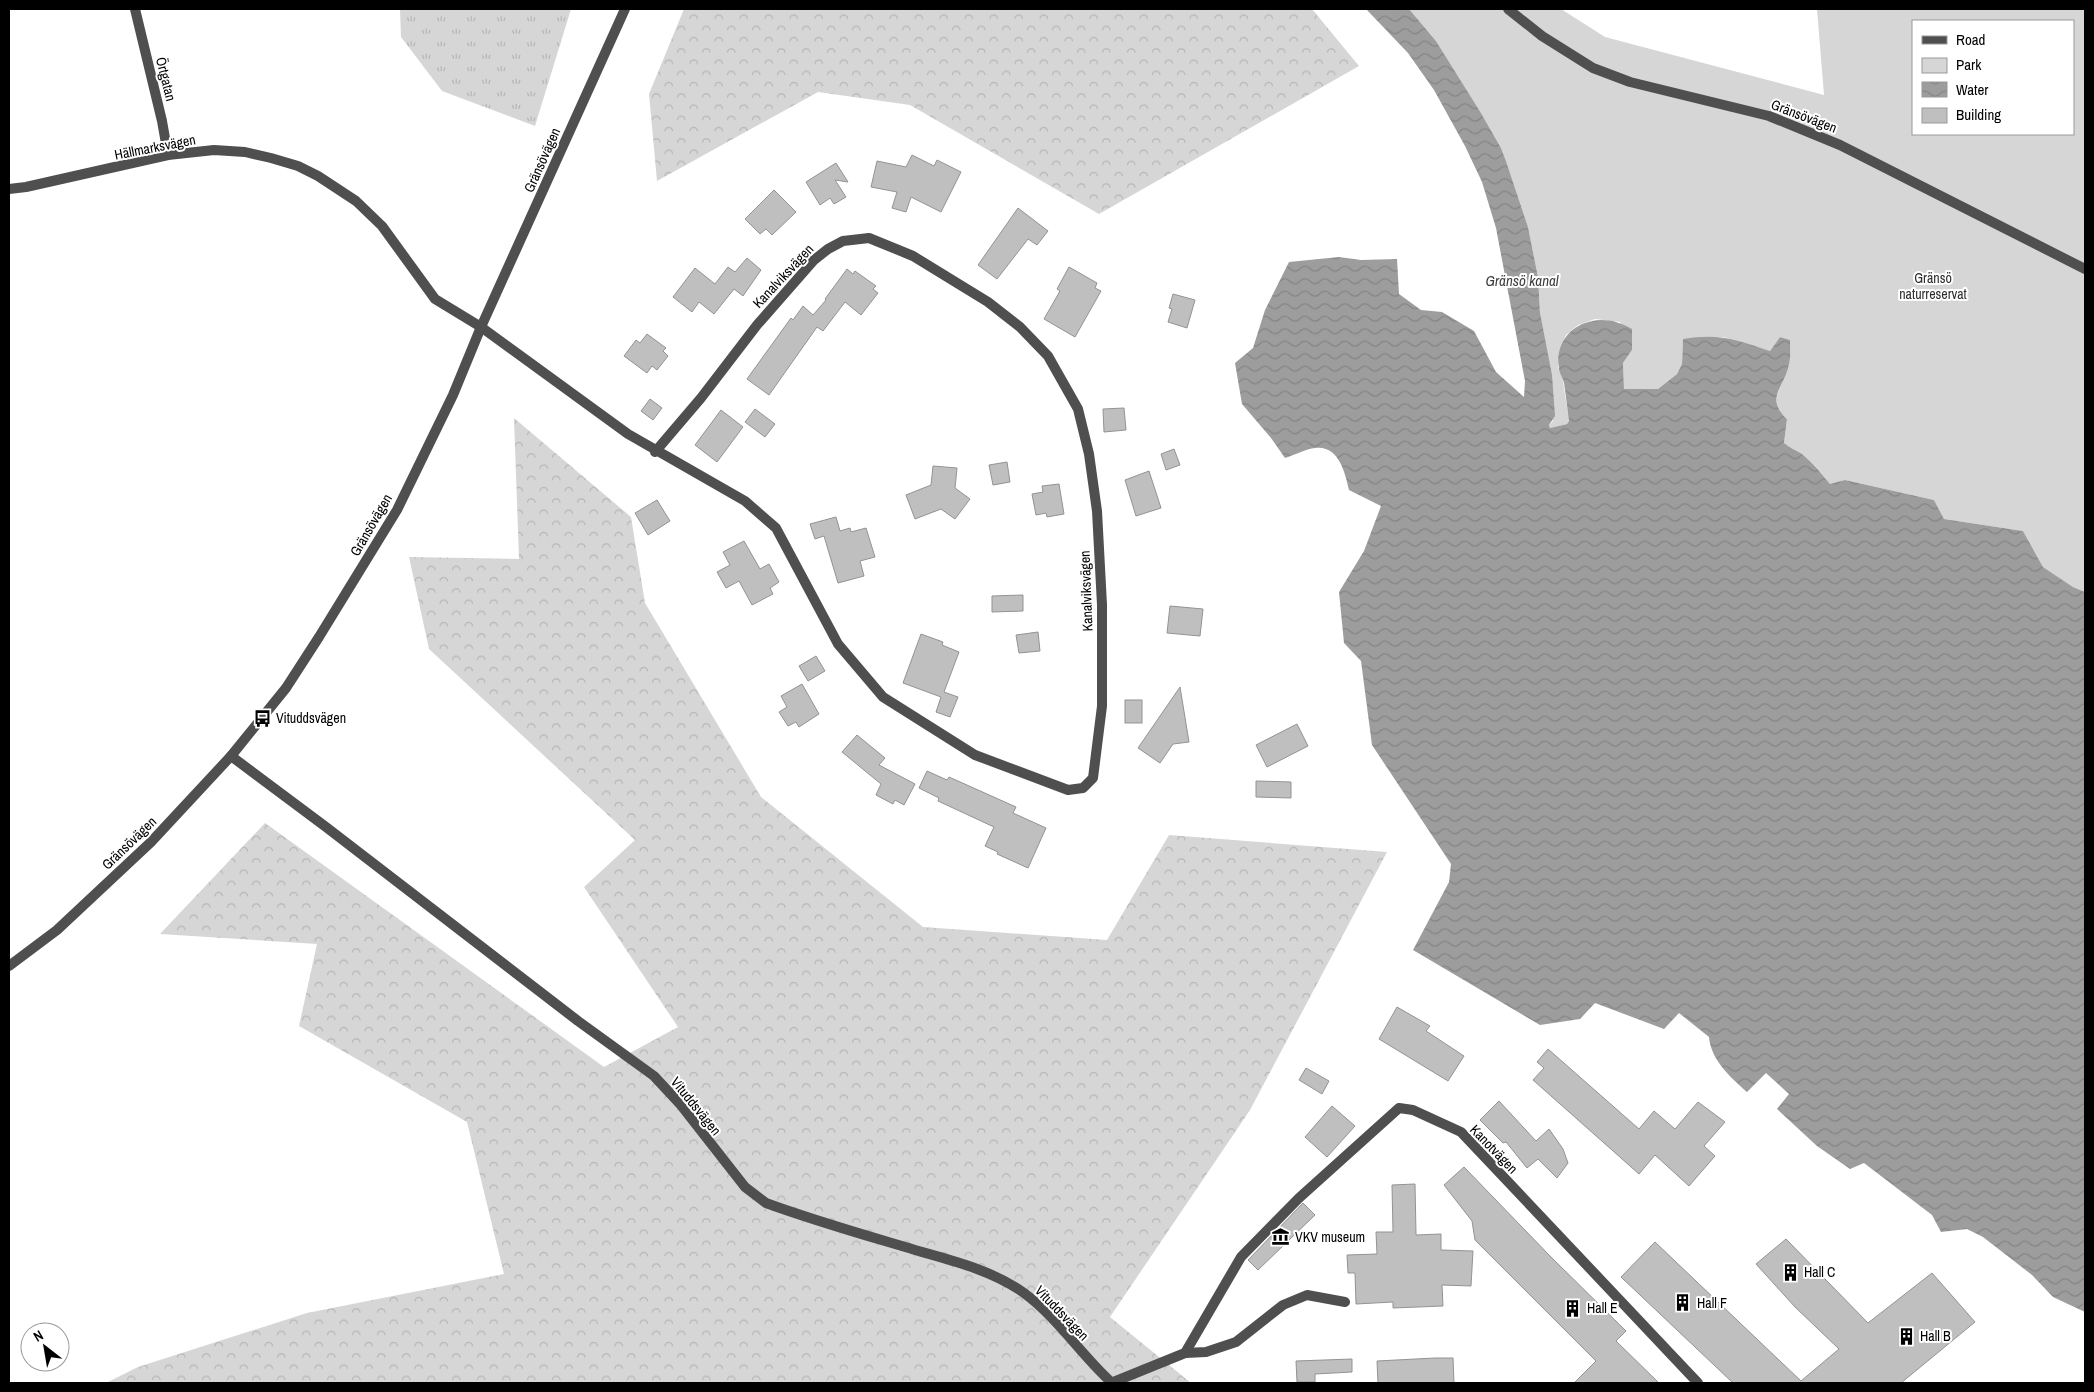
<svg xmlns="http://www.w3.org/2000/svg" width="2094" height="1392" viewBox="0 0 2094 1392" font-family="'Archivo Narrow',sans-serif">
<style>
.grass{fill:url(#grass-tufts)}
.forest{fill:url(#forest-crowns)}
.green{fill:#d6d6d6;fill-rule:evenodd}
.water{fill:url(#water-waves)}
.building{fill:#bfbfbf;stroke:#939393}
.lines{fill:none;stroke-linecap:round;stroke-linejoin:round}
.minor{stroke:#4f4f4f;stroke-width:10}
.tertiary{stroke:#4f4f4f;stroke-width:10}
.labels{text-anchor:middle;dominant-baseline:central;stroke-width:4;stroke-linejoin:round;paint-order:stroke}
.street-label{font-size:14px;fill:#000;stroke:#fff}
.park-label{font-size:14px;fill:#2d2d2d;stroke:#fff}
.poi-label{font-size:14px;fill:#000;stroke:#fff;text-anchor:start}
.water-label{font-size:15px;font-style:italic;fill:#3e3e3e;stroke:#fff}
</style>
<defs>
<pattern id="grass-tufts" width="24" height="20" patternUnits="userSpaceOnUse" patternTransform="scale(1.25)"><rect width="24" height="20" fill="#d6d6d6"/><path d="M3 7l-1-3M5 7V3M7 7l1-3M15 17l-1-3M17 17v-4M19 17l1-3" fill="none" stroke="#b6b6b6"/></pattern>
<pattern id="forest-crowns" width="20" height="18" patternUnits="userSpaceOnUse" patternTransform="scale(1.25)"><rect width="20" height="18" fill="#d6d6d6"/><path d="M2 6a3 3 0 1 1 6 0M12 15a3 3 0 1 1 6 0" fill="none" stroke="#b6b6b6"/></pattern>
<pattern id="water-waves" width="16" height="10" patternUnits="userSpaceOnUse" patternTransform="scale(1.25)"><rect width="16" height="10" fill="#9d9d9d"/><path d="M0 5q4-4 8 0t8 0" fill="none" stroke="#858585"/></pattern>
</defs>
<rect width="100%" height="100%" fill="#fff"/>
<path class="grass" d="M400 9H571L535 126 442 91 401 37Z"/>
<g class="forest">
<path d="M684 9H1312L1359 66 1099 214 910 105 818 92 657 181 649 94Z"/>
<path d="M514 418 631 517 645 603 761 797 923 927 1107 940 1169 835 1387 852 1250 1110 1110 1317 1191 1383H106L138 1367 307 1313 504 1274 467 1122 299 1026 317 944 160 934 265 823 604 1067 678 1027 584 887 635 840 429 649 409 557 519 559Z"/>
</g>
<path class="green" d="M1409 9H1561L1605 37 1824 95 1817 9H2085V592L2073 587 2043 567 2023 531 1944 519 1934 500 1845 480 1830 485C1822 473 1813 463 1802 454 1796 450 1790 448 1784 443L1787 419C1764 397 1786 388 1789 363 1791 356 1790 347 1790 340L1780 337 1770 351 1723 337 1683 340 1682 364 1677 374 1658 389H1624L1623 363 1632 350 1620 322 1595 319 1578 325 1566 335 1560 350 1558 367 1563 381 1569 421 1567 424 1550 428 1549 425 1553 421 1540 313 1538 277 1528 227 1506 161 1501 148 1481 113 1436 41ZM1913 21H2073V134H1913Z"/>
<path class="water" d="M1366 9H1409L1436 41 1481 113 1501 148 1506 161 1528 227 1538 277 1540 313 1552 375 1555 416 1549 425 1550 428 1567 424 1569 421C1567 408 1566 395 1564 383 1563 378 1559 373 1559 368 1555 348 1567 329 1585 323 1601 317 1617 320 1632 329V350L1623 363 1624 389H1658L1677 374 1682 364 1683 339C1720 333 1736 340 1770 351L1780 337 1790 340C1790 348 1791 356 1789 364 1785 388 1764 397 1787 419L1784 443C1790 448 1796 450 1802 454 1813 463 1821 473 1830 484L1845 480 1934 500 1944 519 2023 531 2043 567 2073 587 2085 592V1312L2053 1297 2032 1275 1983 1237 1967 1229 1941 1232 1932 1215 1864 1163 1850 1169 1817 1146 1777 1109 1789 1094 1766 1073 1747 1092C1730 1077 1711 1060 1709 1037L1679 1013 1664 1029 1595 1003 1580 1019 1540 1025 1413 950 1449 882 1451 864 1372 745 1361 661 1344 643 1339 592 1364 551 1381 506 1349 490C1345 473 1339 445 1315 448 1306 449 1295 455 1285 458L1271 438 1242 404 1235 363 1253 348 1265 310 1289 262 1339 257 1361 260 1397 259 1399 294 1421 310 1442 312 1474 331 1496 372 1524 397 1525 381 1496 228 1482 182 1465 146 1434 90 1408 53Z"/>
<g class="building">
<path d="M912 155 934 166 937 160 961 172 941 212 911 197 906 212 892 208 897 192 871 187 877 161 906 167Z"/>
<path d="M836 163 848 182 835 180 846 197 834 204 830 198 820 205 806 182Z"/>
<path d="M774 190 796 212 772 235 766 229 760 234 745 219Z"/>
<path d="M1018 208 1048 231 1037 245 1028 239 997 279 978 265Z"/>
<path d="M747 258 761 270 743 296 734 289 714 314 699 302 692 312 673 297 695 268 715 284 728 267 735 272Z"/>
<path d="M1069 267 1097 283 1095 288 1101 291 1075 337 1044 319 1060 291 1057 289Z"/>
<path d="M847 269 853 274 855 271 876 286 873 289 878 293 861 315 845 302 823 331 817 327 769 395 747 379 791 318 793 320 803 306 813 315 826 300 825 299Z"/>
<path d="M1173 294 1195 300 1187 328 1168 322 1172 309 1169 308Z"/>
<path d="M647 334 666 348 663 351 668 356 657 370 652 366 647 373 624 356 636 340 640 343Z"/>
<path d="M650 399 662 408 653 420 641 411Z"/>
<path d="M1124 408 1126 430 1104 432 1103 409Z"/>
<path d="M755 409 775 424 765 437 745 422Z"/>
<path d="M721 410 743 427 717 462 695 445Z"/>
<path d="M1174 449 1180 465 1166 470 1161 454Z"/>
<path d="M1007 462 1010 482 993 485 989 465Z"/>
<path d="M933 466 957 468 955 488 970 499 955 519 941 509 915 519 906 495 931 485Z"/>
<path d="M1149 471 1161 508 1136 516 1125 480Z"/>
<path d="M1059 484 1064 514 1047 517 1046 513 1036 515 1032 494 1043 492 1042 486Z"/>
<path d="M657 500 670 521 648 535 635 513Z"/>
<path d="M836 517 840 531 850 528 851 532 866 528 875 557 860 561 864 576 838 583 824 536 815 539 810 524Z"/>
<path d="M744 541 760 569 769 564 779 582 770 588 773 594 752 605 739 581 726 588 717 572 730 565 723 552Z"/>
<path d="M1023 595V611L992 612V596Z"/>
<path d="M1170 606 1203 609 1200 636 1167 633Z"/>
<path d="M1038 632 1040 651 1019 653 1016 635Z"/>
<path d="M921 634 943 642 942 645 959 652 944 692 958 697 950 717 936 712 941 697 903 683Z"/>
<path d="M816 656 825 671 808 681 799 666Z"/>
<path d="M802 684 819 714 799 727 796 722 788 726 779 712 787 707 781 696Z"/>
<path d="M1180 687 1189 742 1173 744 1160 763 1138 748Z"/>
<rect x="1125" y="700" width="17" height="23"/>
<path d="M1297 724 1308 746 1267 767 1256 745Z"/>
<path d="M857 735 885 758 879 765 915 784 904 805 895 800 893 804 876 795 881 784 842 752Z"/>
<path d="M927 771 947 780 949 777 1016 807 1013 813 1046 828 1028 868 997 854 998 852 985 846 994 827 938 801 939 798 919 788Z"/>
<path d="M1256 781 1291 782V798L1256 797Z"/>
<path d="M1397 1007 1430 1026 1426 1031 1464 1056 1448 1081 1379 1039Z"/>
<path d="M1548 1049 1639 1129 1654 1111 1675 1129 1698 1102 1725 1122 1704 1146 1715 1156 1689 1186 1655 1155 1639 1174 1533 1080 1544 1068 1537 1062Z"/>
<path d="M1306 1068 1329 1081 1322 1094 1299 1080Z"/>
<path d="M1499 1101 1536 1141 1549 1129 1563 1149 1568 1163 1557 1178 1538 1159 1527 1168 1506 1142 1503 1143 1480 1120Z"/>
<path d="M1332 1106 1355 1126 1327 1157 1305 1137Z"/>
<path d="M1464 1167 1550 1256 1626 1331 1616 1341 1659 1383H1574L1596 1361 1475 1240 1472 1221 1444 1185Z"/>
<path d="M1415 1184 1416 1235 1441 1234V1250L1473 1251 1471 1286 1442 1285 1443 1306 1393 1308V1302L1356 1304 1355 1273H1348L1347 1255 1377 1254 1376 1232H1393L1392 1185Z"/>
<path d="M1303 1203 1315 1215 1258 1270 1248 1260Z"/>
<path d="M1786 1239 1868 1323 1932 1273 1975 1322 1901 1383H1733L1621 1277 1655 1242 1801 1381 1839 1349 1795 1307 1756 1264Z"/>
<path d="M1435 1358H1453L1454 1383H1378L1377 1361Z"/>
<path d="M1352 1359V1372L1315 1374V1382H1297L1296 1361Z"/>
</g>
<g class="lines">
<g class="minor">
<path d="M135 9 162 121 168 155"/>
<path d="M9 189 26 187 168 155 214 150 245 152 271 158 298 166 318 176 356 201 382 226 435 299 481 327 628 434 745 501 776 528 838 644 883 697 975 755 1068 790 1083 788 1093 778 1102 706V605L1097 511 1089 454 1078 409 1048 356 1020 327 988 302 913 256 869 238 843 241 828 249 814 260 757 325 701 398 655 452"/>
<path d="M231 756 326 827 578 1021 654 1076 680 1104 745 1187 766 1203C815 1221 865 1235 915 1250 951 1260 994 1271 1024 1293 1058 1318 1081 1355 1112 1383"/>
<path d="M1185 1353 1206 1352 1236 1342 1283 1305 1307 1295 1345 1302"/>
<path d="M1111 1383 1185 1353 1241 1257 1299 1198 1399 1108 1413 1110 1461 1132 1698 1383"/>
</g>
<g class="tertiary">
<path d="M1508 9 1542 36 1593 68 1630 82 1769 116 1840 145 2085 269"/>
<path d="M9 966 57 930 151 842 231 756 286 688 319 637 397 510 453 395 481 327 625 9"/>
</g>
</g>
<defs>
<symbol id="bus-bare" viewBox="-9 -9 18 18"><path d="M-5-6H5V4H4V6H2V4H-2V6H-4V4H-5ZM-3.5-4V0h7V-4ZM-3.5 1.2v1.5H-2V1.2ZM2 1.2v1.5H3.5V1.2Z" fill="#000" stroke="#fff" stroke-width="2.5" paint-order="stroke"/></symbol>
<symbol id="museum-bare" viewBox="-9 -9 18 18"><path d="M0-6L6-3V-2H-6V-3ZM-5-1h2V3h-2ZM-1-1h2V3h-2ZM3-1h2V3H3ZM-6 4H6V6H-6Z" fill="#000" stroke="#fff" stroke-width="2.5" paint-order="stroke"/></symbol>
<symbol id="building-bare" viewBox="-9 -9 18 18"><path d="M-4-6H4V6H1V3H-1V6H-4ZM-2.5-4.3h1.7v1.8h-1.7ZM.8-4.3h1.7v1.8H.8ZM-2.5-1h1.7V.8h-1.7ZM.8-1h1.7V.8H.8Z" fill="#000" stroke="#fff" stroke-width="2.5" paint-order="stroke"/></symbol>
</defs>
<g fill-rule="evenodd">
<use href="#bus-bare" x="250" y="706" width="25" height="25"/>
<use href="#museum-bare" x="1268" y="1224" width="25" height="25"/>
<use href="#building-bare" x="1778" y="1260" width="25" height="25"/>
<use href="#building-bare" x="1670" y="1290" width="25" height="25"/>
<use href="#building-bare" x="1560" y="1296" width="25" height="25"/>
<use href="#building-bare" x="1894" y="1324" width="25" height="25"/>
</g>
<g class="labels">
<g class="street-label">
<text transform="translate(166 79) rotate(76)">Örtgatan</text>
<text transform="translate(1804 116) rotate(21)">Gränsövägen</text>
<text transform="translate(155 147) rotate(-11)">Hällmarksvägen</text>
<text transform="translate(542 160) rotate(-66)">Gränsövägen</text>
<text transform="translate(783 276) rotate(-47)">Kanalviksvägen</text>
<text transform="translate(371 525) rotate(-60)">Gränsövägen</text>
<text transform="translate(1086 591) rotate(-92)">Kanalviksvägen</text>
<text transform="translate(129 843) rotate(-44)">Gränsövägen</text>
<text transform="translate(696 1106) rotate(51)">Vituddsvägen</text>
<text transform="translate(1494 1149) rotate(46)">Kanotvägen</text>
<text transform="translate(1062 1313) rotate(46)">Vituddsvägen</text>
</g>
<g class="park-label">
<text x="1933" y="278">Gränsö<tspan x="1933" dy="16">naturreservat</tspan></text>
</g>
<g class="poi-label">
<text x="276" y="718">Vituddsvägen</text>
<text x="1295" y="1237">VKV museum</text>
<text x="1804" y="1272">Hall C</text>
<text x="1697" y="1303">Hall F</text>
<text x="1587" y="1308">Hall E</text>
<text x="1920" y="1336">Hall B</text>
</g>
<g class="water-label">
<text x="1522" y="280">Gränsö kanal</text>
</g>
</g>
<rect width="2094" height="1392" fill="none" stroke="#000000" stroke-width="20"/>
<rect x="1912" y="20" width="162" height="115" fill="#ffffff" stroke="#999999"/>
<rect x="1922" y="36" width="25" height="8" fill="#4f4f4f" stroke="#999999"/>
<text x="1956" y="45" font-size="15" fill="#000000">Road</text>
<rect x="1922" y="58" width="25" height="15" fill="#d6d6d6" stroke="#999999"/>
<text x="1956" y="70" font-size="15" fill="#000000">Park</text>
<rect x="1922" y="82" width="25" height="15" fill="url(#water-waves)" stroke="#999999"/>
<text x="1956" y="95" font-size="15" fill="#000000">Water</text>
<rect x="1922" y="108" width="25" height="15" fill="#bfbfbf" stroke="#999999"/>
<text x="1956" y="120" font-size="15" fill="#000000">Building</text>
<g transform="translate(45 1347) rotate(329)"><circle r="24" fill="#ffffff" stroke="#999999"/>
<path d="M0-4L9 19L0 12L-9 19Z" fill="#000000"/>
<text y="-8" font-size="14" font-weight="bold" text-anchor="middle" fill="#000000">N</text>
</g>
</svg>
